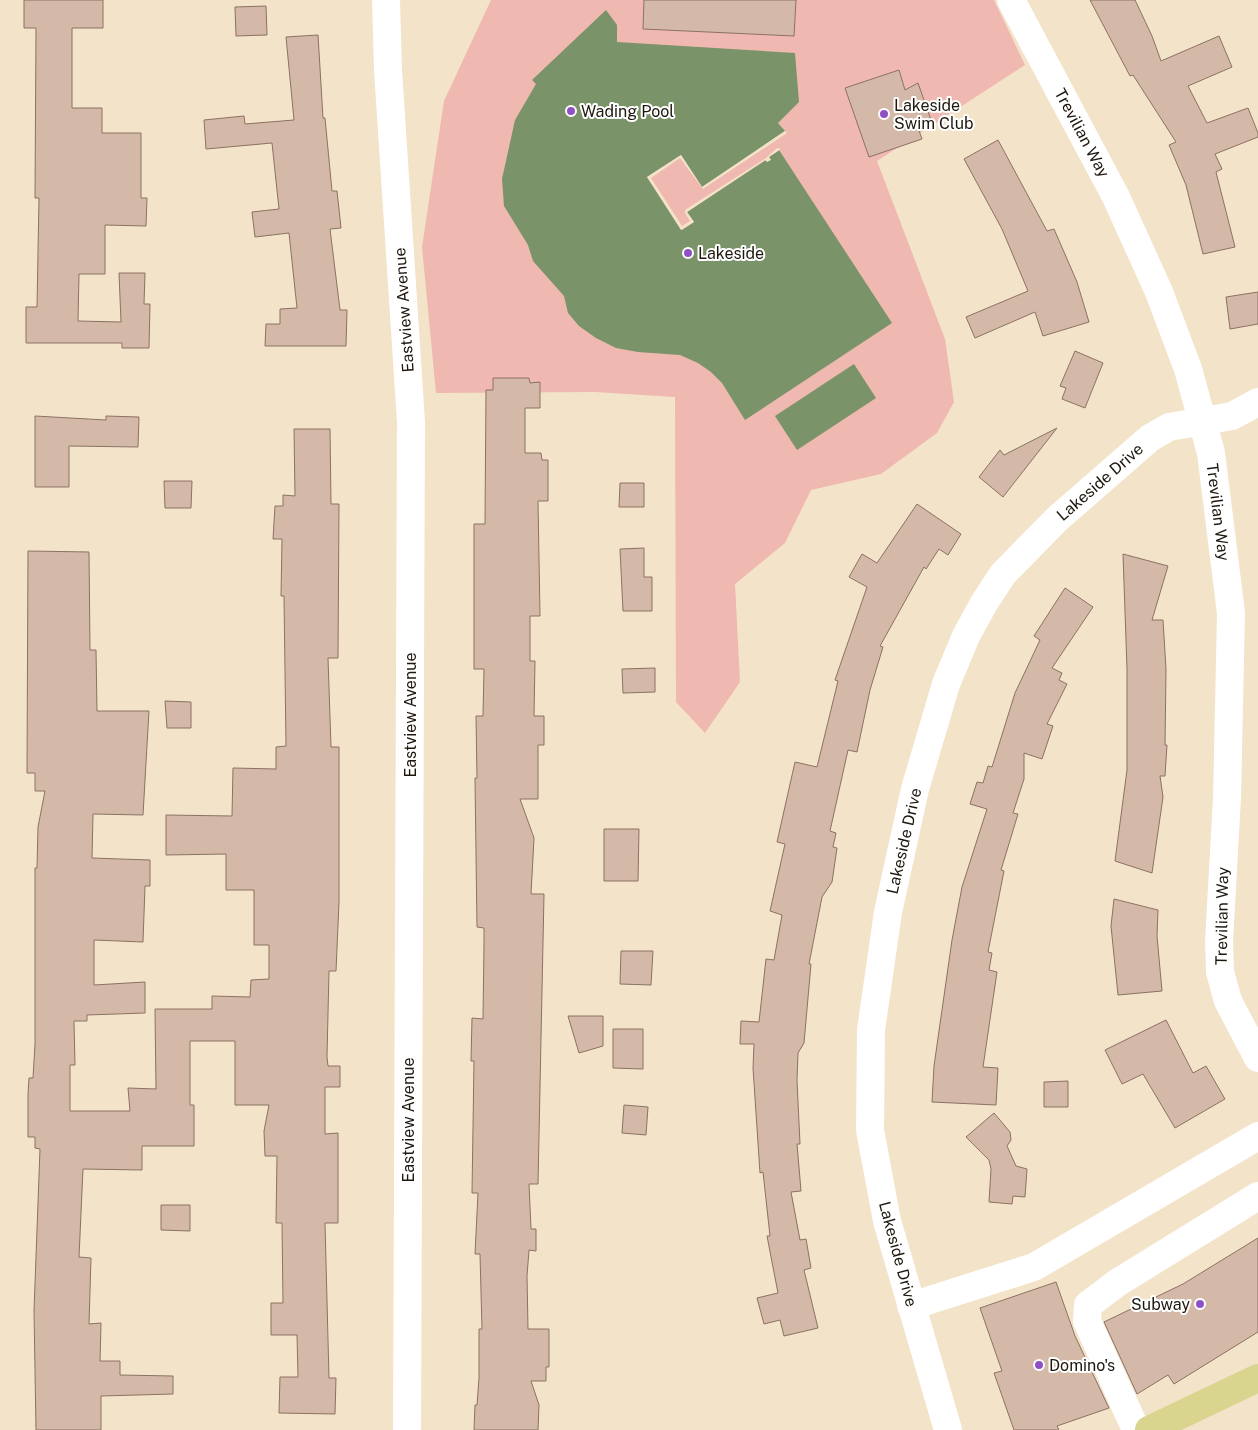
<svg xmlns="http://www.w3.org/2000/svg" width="1258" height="1430" viewBox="0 0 1258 1430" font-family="'Public Sans',sans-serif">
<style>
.green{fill:#efb8b1}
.water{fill:#7a9368}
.pier{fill:#f3e3c9}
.building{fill:#d4b9a9;stroke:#8b7263}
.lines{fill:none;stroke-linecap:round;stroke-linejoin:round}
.minor{stroke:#fff;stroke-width:28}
.major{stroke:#d9d48e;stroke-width:28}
.poi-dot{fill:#9050c5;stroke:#fff;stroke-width:2}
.labels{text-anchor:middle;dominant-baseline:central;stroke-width:4;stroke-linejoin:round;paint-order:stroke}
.poi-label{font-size:16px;fill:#1d170e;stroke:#fff;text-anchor:start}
.street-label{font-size:16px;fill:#1d170e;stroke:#fff}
</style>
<rect width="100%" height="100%" fill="#f3e3c9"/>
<path class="green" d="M491 0H994L1025 65 877 161 945 339 954 402 937 433 881 474 811 490 785 543 735 584 740 682 705 733 676 702 675 397 595 392 436 393 422 247 444 101Z"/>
<g class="water">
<path d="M606 10 617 25V42L795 53 799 102 778 123 785 131 702 187 681 155 647 177 682 230 694 222 687 212 766 160H771L769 157 779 150 892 323 745 420 722 383 711 372 698 363 680 355 638 352 616 348 596 338 579 326 568 313 564 296 533 261 528 245 504 206 502 179 515 120 536 84 532 80Z"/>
<path d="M854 364 876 398 797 450 775 416Z"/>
</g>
<path class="pier" d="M785 131 787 133 703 189 680 158 651 178 682 226 690 221 685 213V210L766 158 777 148 781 149 769 157 771 160 767 162 765 160 687 212 694 222 681 230 647 177 681 155 702 187Z"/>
<g class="building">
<path d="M24 0H103V28H72V108H102V133H141V198H147L146 226 105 225V274H79L78 321 121 322 119 273H145L144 304H150L149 348H122V343H26V307H37L39 198H35L36 28H24Z"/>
<path d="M644 0H796L794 36 643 29Z"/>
<path d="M1090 0H1135L1152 36 1161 61 1219 36 1232 67 1188 86 1207 123 1248 108 1258 133V137L1215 154 1222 169 1216 172 1235 247 1203 254 1186 185 1169 145 1176 142 1133 75 1130 76Z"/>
<path d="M266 6 267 35 236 36 235 7Z"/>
<path d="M318 35 323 118H325L332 191H337L341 228 330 229 340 310H347L346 346H265L266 324H280V309L297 308 289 233 255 237 252 212 279 209 272 143 206 149 204 120 244 116 245 124 294 120 286 37Z"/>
<path d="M899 70 905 90 918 83 931 120 917 125 922 139 869 157 845 88Z"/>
<path d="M998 140 1047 231 1054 229 1077 282 1089 322 1043 336 1035 312 975 338 966 317 1028 291 1002 229 964 159Z"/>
<path d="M1258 292V324L1230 329 1226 297Z"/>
<path d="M1075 351 1103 363 1085 408 1062 399 1066 388 1060 386Z"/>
<path d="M493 378H529L530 383 540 382V408H525V453H541L542 460H548V501H538L540 616H530V661H535L534 716H544V745H538V799H520L534 838 531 894H544L538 1184H529L531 1229H536V1251L529 1250 527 1276 528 1329H549V1367H546V1381H531L539 1405 538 1430H474L475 1405H477L479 1378V1329H482L480 1254H475L478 1193H472L474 1061H471L472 1018 483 1019 484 943V928L477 927 475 778H477L476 716H483L484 669H474V524H485L486 390H493Z"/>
<path d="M35 416 106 420V416L139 417 138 447 69 446V487H35Z"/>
<path d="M1057 428 1003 497 979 477 1000 450 1004 455Z"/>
<path d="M294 429H330L331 504H339L338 658H328L331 747H339V902L336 971H329L327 1057 328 1066H340V1087H325V1134L338 1133V1223H325L329 1378H336L335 1414 279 1413 280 1377H298L297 1335H271V1303H283L282 1223H276L277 1156H265L264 1131 269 1105H235V1041H190V1105H194V1146H142V1170L83 1169 79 1257 91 1258 89 1324 101 1323 100 1361H120V1375L173 1376V1394L101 1396V1430H36L34 1311 40 1149 35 1148V1137H28V1094L29 1078H33L35 1044V868H37L38 827 45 791H35V773H27L28 551 89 552 90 650H96L97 711H149L143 815 93 814 92 858 150 860V886H145L143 942 94 940V985L145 982V1013L87 1015V1021H74L75 1065H70V1111H130L128 1088 156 1089 155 1009H212V996L250 997 251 980 269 979V945H254V890H226V854L166 855V815L232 816 233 768 276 769V747L286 746 284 596H281L282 539H273L275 506H283V495L295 496Z"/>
<path d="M164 481H192L191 508H165Z"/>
<path d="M620 483H644V507H619Z"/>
<path d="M917 504 961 534 948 555 939 549 926 569 924 567 880 646 883 647 870 690 857 752 848 750 830 831 836 833 833 847 837 848 832 882 822 897 809 964H811L804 1043 798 1053 797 1080 800 1144H797L801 1191 791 1192 800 1240 806 1239 811 1268 804 1270 818 1328 784 1336 780 1320 764 1324 757 1298 778 1293 767 1236H770L763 1172 760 1173 753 1068 754 1044H740L741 1021 759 1022 766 959 774 960 782 915 770 911 785 844 777 842 795 762 817 767 838 681 835 680 867 587 849 577 862 554 877 563Z"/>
<path d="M644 548V577H652V611H623L620 549Z"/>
<path d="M1123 554 1168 566 1152 620H1163L1166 669 1165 745H1167L1165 776H1160L1163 797 1152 873 1115 861 1127 770V669Z"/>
<path d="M1065 588 1093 607 1052 668 1062 673 1059 680 1067 684 1047 724 1053 726 1042 759 1024 753V779L1013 813 1018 814 1001 870 1004 871 988 952 992 953 989 970 997 972 983 1067 998 1068 996 1105 932 1102 934 1066 952 940 962 887 987 809 970 804 977 782 983 783 988 766 992 767 1015 693 1040 640 1034 636Z"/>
<path d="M655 668V692L623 693 622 669Z"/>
<path d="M165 701 191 702V728H167Z"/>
<path d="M604 829H639L638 881H604Z"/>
<path d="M1114 899 1158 910 1157 936 1162 991 1118 995 1111 926Z"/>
<path d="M621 951H653L651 985 620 984Z"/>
<path d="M568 1016H603V1046L579 1053Z"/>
<path d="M1166 1020 1193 1073 1206 1066 1225 1099 1175 1128 1143 1074 1122 1084 1105 1050Z"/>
<path d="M613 1029H643V1069L613 1068Z"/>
<path d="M1068 1081V1107H1044V1082Z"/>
<path d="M624 1105 648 1107 646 1135 622 1133Z"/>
<path d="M994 1113 1010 1132 1011 1140 1007 1146 1016 1166 1027 1169 1025 1197 1013 1196 1012 1204 989 1202 991 1169 989 1160 966 1137Z"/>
<path d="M161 1205H190V1231L161 1230Z"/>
<path d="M1258 1238V1332L1174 1384 1168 1375 1137 1394 1104 1322 1183 1284Z"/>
<path d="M1056 1282 1075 1336 1109 1408 1057 1426 1059 1430H1014L994 1373 1002 1371 980 1308Z"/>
</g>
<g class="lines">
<g class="minor">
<path d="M386 0 388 70 411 422 407 1430"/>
<path d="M1011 0 1116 197 1159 292 1188 369 1211 453 1231 613 1227 798 1219 941 1220 972 1228 1001 1258 1058"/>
<path d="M911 1306 1034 1267 1258 1136"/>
<path d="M948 1430 887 1221 870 1130 871 1030 888 912 915 789 946 684 966 636 984 603 1003 574 1057 519 1150 438 1169 427 1232 416 1258 402"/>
<path d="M1136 1430 1087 1321 1088 1305 1117 1283 1258 1196"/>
</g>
<path class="major" d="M1149 1430 1258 1378"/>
</g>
<g class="poi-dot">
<circle cx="571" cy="111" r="5"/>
<circle cx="884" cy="114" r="5"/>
<circle cx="688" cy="253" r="5"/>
<circle cx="1200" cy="1304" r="5"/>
<circle cx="1039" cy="1365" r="5"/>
</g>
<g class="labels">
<g class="poi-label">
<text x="894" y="105">Lakeside<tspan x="894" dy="18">Swim Club</tspan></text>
<text x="581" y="111">Wading Pool</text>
<text x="698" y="253">Lakeside</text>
<text x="1190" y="1304" text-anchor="end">Subway</text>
<text x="1049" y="1365">Domino's</text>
</g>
<g class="street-label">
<text transform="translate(1082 133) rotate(62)">Trevilian Way</text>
<text transform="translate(404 310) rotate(-94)">Eastview Avenue</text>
<text transform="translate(1100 482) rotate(-41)">Lakeside Drive</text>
<text transform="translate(1218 512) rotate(83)">Trevilian Way</text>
<text transform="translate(410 715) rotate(-90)">Eastview Avenue</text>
<text transform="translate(904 841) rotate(-77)">Lakeside Drive</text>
<text transform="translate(1222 916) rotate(-89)">Trevilian Way</text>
<text transform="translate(408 1120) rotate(-90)">Eastview Avenue</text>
<text transform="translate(898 1254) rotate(75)">Lakeside Drive</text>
</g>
</g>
</svg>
